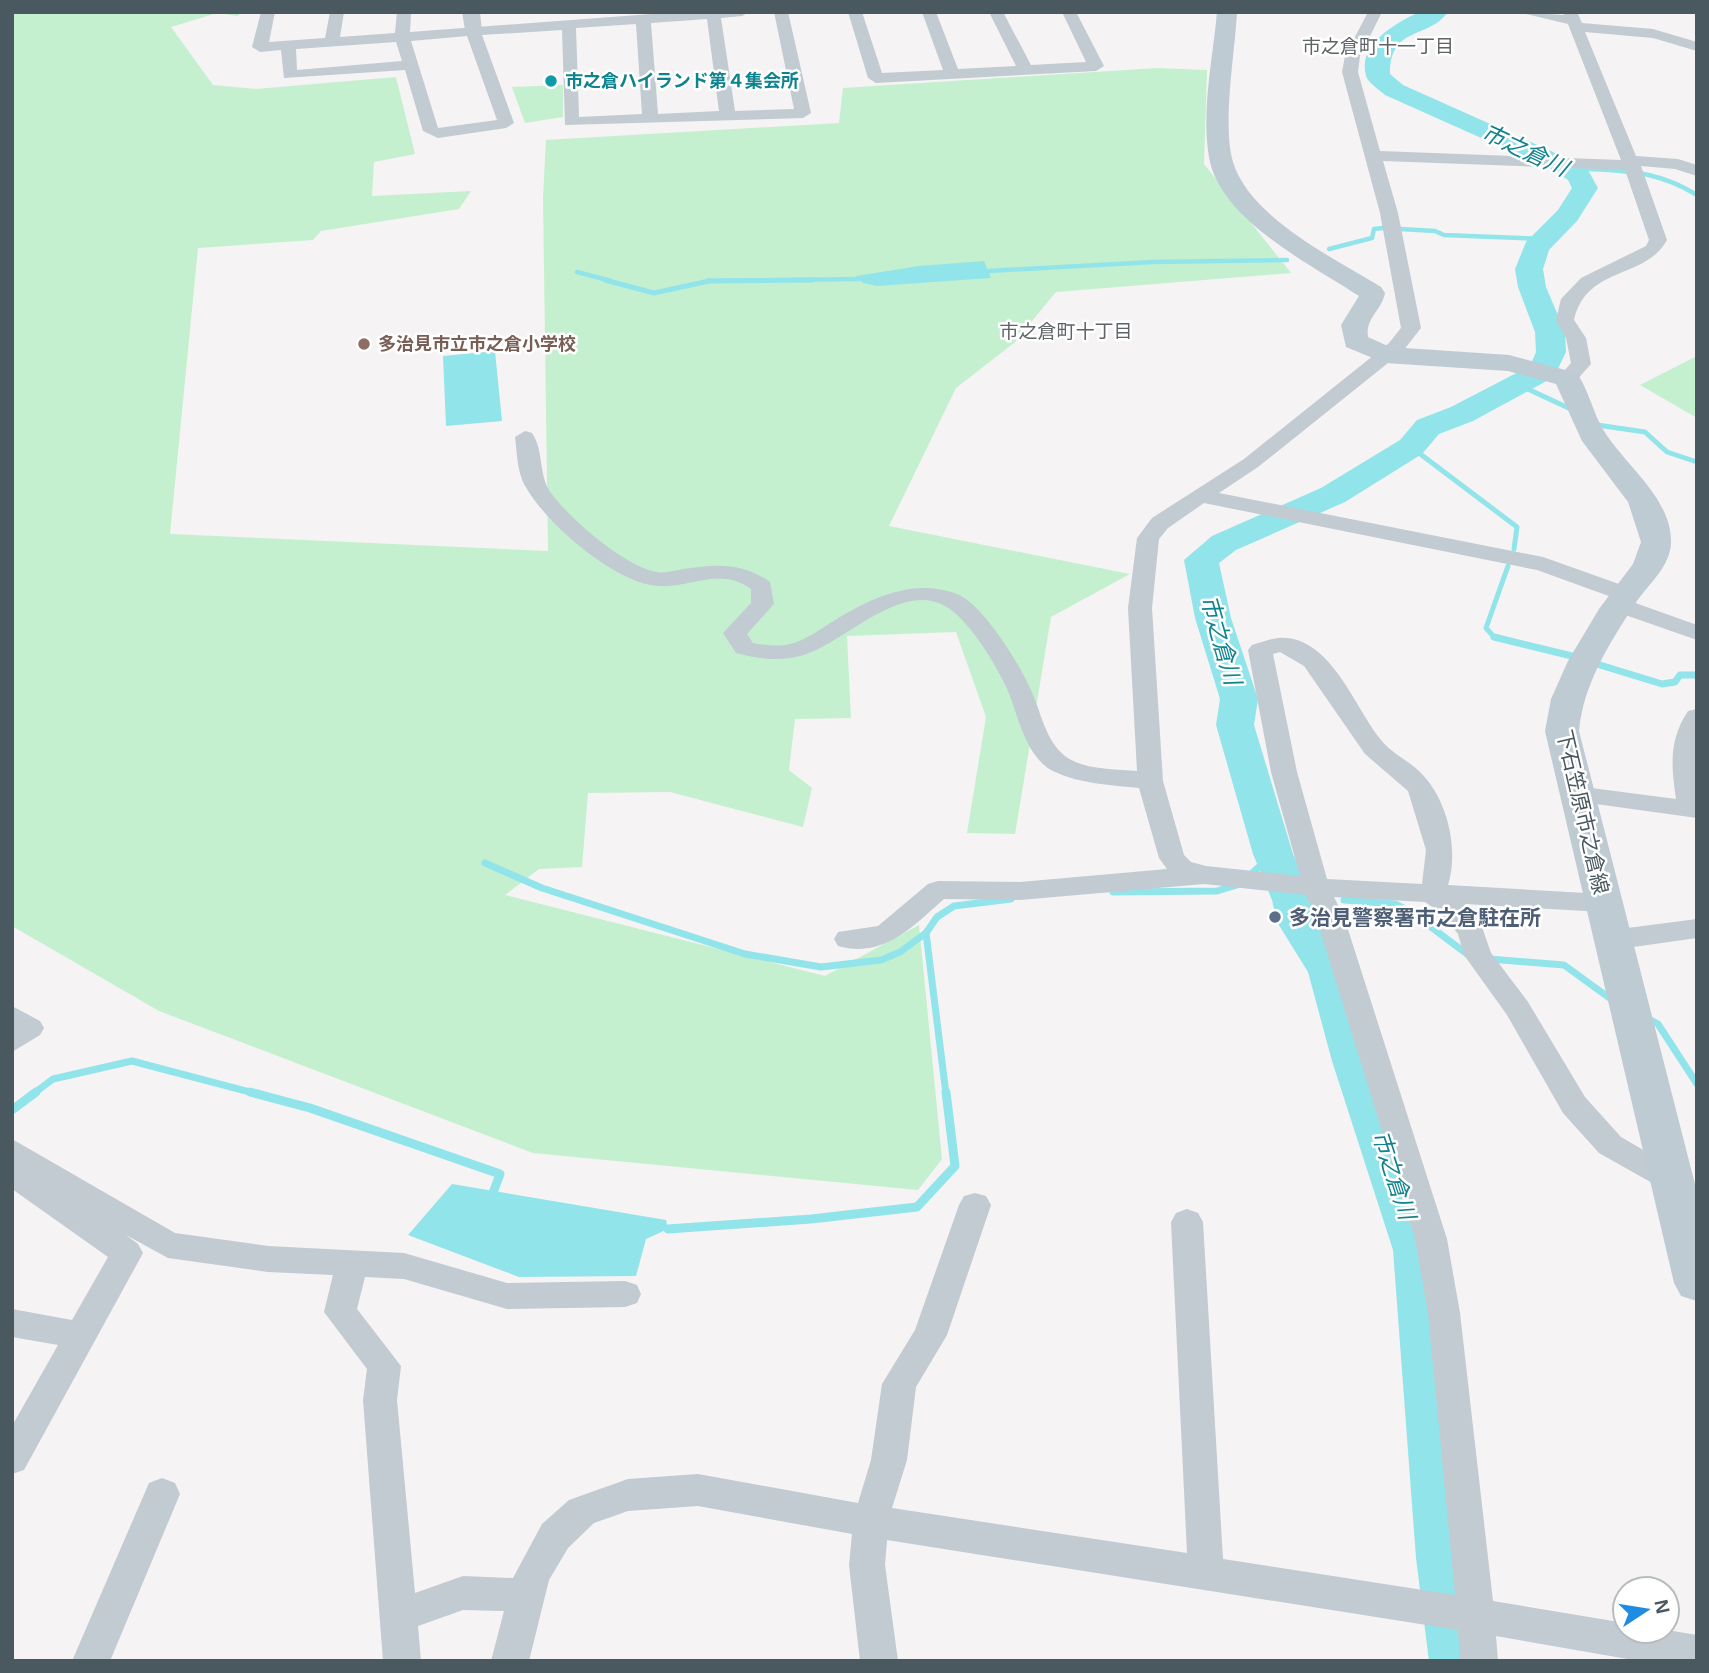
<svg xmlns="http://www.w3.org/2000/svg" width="1709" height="1673" viewBox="0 0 1709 1673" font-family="Helvetica,'Noto Sans JP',sans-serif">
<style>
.green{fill:#c4f0cf}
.water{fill:#92e4eb}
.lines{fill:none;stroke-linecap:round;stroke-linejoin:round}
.stream-far3{stroke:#92e4eb;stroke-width:4.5}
.stream-far2{stroke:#92e4eb;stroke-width:5}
.stream-far1{stroke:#92e4eb;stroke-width:7}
.stream{stroke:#92e4eb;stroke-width:9}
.river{fill:#92e4eb;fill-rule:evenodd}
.minor{fill:#c1cbd1;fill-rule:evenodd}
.tertiary{fill:#c1cbd1;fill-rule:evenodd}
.secondary{fill:#bfcbd3;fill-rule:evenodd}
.culture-dot{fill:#0f9aa8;stroke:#fff;stroke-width:2.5}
.education-dot{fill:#8d6e63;stroke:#fff;stroke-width:2.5}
.service-dot{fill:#5c6f8a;stroke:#fff;stroke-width:2.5}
.labels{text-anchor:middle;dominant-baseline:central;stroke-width:5;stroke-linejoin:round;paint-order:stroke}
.far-culture-label{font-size:18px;font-weight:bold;fill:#0d838f;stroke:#fff;text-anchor:start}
.far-education-label{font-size:18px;font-weight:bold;fill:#785e54;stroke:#fff;text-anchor:start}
.far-neighbourhood-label{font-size:19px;fill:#5f6467;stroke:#fff}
.street-label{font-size:21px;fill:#4a5860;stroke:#fff}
.service-label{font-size:21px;font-weight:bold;fill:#4e5e75;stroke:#fff;text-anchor:start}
.water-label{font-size:23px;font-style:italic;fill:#10838e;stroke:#fff}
</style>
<rect width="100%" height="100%" fill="#f5f3f3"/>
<g class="green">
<path d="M12 12H241L238 16 217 13 171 27 213 85 256 89 396 77 415 154 374 162 372 196 471 191 459 209 321 231 313 240 198 248 170 534 548 551 543 198 546 140 839 123 843 88 1157 68 1207 70 1204 164 1291 273 1056 292 1014 343 956 388 889 526 1130 574 1051 617 1015 834 967 833 986 717 956 632 847 636 851 718 795 719 789 770 812 788 803 827 670 792 588 793 582 867 539 869 505 895 825 976 919 925 942 1159 918 1190 533 1153 159 1011 12 926Z"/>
<path d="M563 85V117L525 123 512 87Z"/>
<path d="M1697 356V418L1640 385Z"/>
</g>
<g class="water">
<path d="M984 261 991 278 877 286 863 283 856 276 919 266Z"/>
<path d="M495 351 502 421 446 426 443 356Z"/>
<path d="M452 1184 666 1220 668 1229 646 1239 636 1276 519 1277 408 1235Z"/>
</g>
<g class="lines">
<g class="stream-far3">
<path d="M1577 168C1626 172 1654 169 1697 195"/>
<path d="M1400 229 1435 231 1444 235 1545 239"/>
<path d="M1329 249 1372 238 1374 229 1383 228"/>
<path d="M988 271 1153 262 1287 260"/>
<path d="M577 272 611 281"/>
<path d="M707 281 859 279"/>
</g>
<g class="stream-far2">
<path d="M605 280 654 293 709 281 813 280"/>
<path d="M1519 385 1575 411"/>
<path d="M1597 425 1645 432 1667 452 1697 462"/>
<path d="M1411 447 1517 527 1514 549"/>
<path d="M1501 639 1494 637 1486 628 1508 566"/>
</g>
<g class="stream-far1">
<path d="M1494 637 1576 657"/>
<path d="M1600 665 1662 684 1675 682 1680 675H1697"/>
<path d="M485 863 542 888 745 954 821 967 881 960 900 952 926 933 937 917 954 906 1011 899"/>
<path d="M1249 876 1273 854"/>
<path d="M1113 892 1217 891 1237 885"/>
<path d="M1293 900H1301"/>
<path d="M1344 900 1395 904 1411 912 1471 957"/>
<path d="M926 933 946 1094"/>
<path d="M1489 959 1564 965 1615 1002"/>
<path d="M1647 1018 1658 1024 1697 1084"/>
<path d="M33 1094 53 1079 132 1061 257 1094"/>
</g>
<g class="stream">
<path d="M250 1092 310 1108 500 1174 493 1193"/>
<path d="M12 1110 36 1092"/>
<path d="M668 1229 811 1219 917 1207 955 1166 946 1092"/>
</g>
<path class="river" d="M1419 12H1448C1428 40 1390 25 1390 74L1403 85 1573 161 1588 170 1598 188 1577 221 1549 250 1543 269 1546 287 1565 332 1566 352 1554 377 1473 421 1439 434 1422 454 1345 502 1236 550 1219 563 1231 618 1258 699 1254 725 1293 854 1314 900 1319 921 1351 971 1378 1061 1443 1250 1472 1558 1487 1661H1429L1416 1558 1393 1250 1332 1061 1308 972 1277 922 1272 900 1253 854 1216 725 1220 699 1195 618 1184 560 1212 536 1321 488 1400 440 1417 420 1451 407 1530 366 1536 352 1535 332 1518 287 1515 269 1526 242 1558 210 1572 188 1568 180 1555 171 1385 95C1380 90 1368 83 1366 76 1357 43 1397 23 1419 12Z"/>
<g class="minor">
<path d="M261 12H275L269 42 325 38 330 12H344L340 37 395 33 397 12H411L410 32 678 12H749L742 16 721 18 735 111 794 109 774 12H788L811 113 803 118 565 125 562 30 482 35 514 123 506 128 438 138 423 131 405 70 284 78 281 50 260 52 252 47ZM707 19 719 111 658 114 651 23ZM636 24 642 114 579 117 576 28ZM467 36 497 120 438 128 411 41ZM396 42 402 61 297 70 296 49Z"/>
<path d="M848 12H862L882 73 943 70 922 12H936L958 69 1016 66 989 12H1003L1031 65 1086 62 1062 12H1076L1104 66 1096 71 876 83 868 78Z"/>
<path d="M1368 12H1382L1360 56 1358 72 1380 151 1621 160 1568 24 1518 12 1564 15 1563 12H1577L1582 23 1653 29 1697 42V51L1653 38 1585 32 1636 156 1678 159 1697 165V176L1675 169 1641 166 1667 240C1645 280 1587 265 1574 320L1586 338 1591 364 1574 383 1567 385 1557 379 1571 363 1566 338 1556 320 1561 299 1581 278 1646 246 1649 240 1625 170 1383 161 1398 213 1421 328 1403 351 1258 467 1219 493 1543 557 1633 589 1636 594 1627 600 1697 625V640L1611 610 1608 605 1617 599 1537 570 1204 503 1168 528 1159 539 1152 608 1163 781 1184 855 1191 862 1206 866 1300 876 1271 772 1248 650 1252 645C1260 643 1269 639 1278 638 1330 634 1354 707 1381 740 1392 754 1410 761 1422 774 1448 801 1459 850 1448 885L1603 894 1613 896 1617 903 1613 910 1603 912 1465 904 1481 924 1491 953 1528 1002 1585 1097 1621 1137 1681 1172 1686 1181 1681 1190 1670 1193 1599 1153 1563 1113 1507 1015 1464 955 1458 934 1441 913 1425 902 1334 897 1344 917 1447 1239 1460 1313 1493 1601 1625 1623V1631L1667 1630 1697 1635V1661H1639L1496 1636 1498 1661H1460L1458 1630 887 1540 885 1565 898 1661H860L849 1565 852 1534 698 1506 628 1511 594 1523 568 1548 549 1580 529 1661H491L504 1611 463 1610 418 1626 421 1661H383L363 1400 367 1369 324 1312 333 1275 268 1272 168 1258 126 1235 138 1244 143 1253 24 1470 12 1474V1426L58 1345 12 1337V1309L72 1320 108 1257 12 1189V1139L175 1233 268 1246 404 1253 507 1283 625 1281 637 1285 641 1294 637 1303 625 1307 507 1309 404 1279 365 1277 357 1309 401 1366 397 1400 415 1593 463 1576 513 1578 542 1524 569 1500 628 1479 698 1474 858 1503 871 1460 882 1384 915 1330 959 1205 964 1196 975 1193 986 1196 991 1205 947 1335 916 1387 907 1460 892 1508 1187 1553 1171 1222 1176 1213 1187 1209 1198 1213 1203 1222 1223 1559 1455 1595 1428 1313 1415 1239 1316 917 1306 895 1204 884 1020 900 944 899C913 926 884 959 838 946L834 939 838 932 878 926 928 884 938 881 1020 882 1167 869 1159 858 1139 788C1112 785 1081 784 1055 772 1026 759 1019 718 1008 691 997 666 969 619 945 606 900 581 844 643 804 655 781 662 759 659 736 653L723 633 751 603V589C720 566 692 588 658 586 614 583 544 522 524 484 517 470 517 452 515 437L525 431 532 433C544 450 538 475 551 493 570 519 625 567 657 572 666 574 676 570 684 569 716 564 742 562 770 582L774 604 747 634 753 643C764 645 778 647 790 644 804 641 819 630 832 622 869 599 912 577 957 594 983 604 1020 665 1031 690 1041 712 1045 740 1065 756 1083 770 1115 769 1137 771L1128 608 1137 538 1152 518 1244 459 1389 343 1401 328 1380 213 1342 72 1345 56ZM1280 652 1304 666 1365 754 1408 791 1426 850 1422 884 1327 879 1297 772 1273 654Z"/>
<path d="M1697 709V818L1567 800 1563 794 1567 788 1576 786 1676 799C1671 765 1669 740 1688 711Z"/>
<path d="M1697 919V938L1612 950 1602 947 1598 940 1602 933 1612 930Z"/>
<path d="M12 1006 40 1021 44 1028 40 1035 12 1052Z"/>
<path d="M162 1478 175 1483 180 1494 110 1661H72L149 1483Z"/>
</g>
<path class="tertiary" d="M462 12H480L482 32 480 36H466Z"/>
<path class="secondary" d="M1217 12H1237C1235 53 1222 125 1233 162 1250 218 1334 258 1381 287L1385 293C1382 310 1365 318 1368 337L1390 347 1509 355 1577 373C1589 391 1593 413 1604 431 1625 465 1670 497 1671 540 1672 566 1648 584 1635 604 1610 642 1583 685 1579 731L1697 1192V1301L1681 1296 1674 1283 1545 731 1551 699 1568 661 1599 609 1633 564 1641 542 1628 502 1582 441 1556 384 1508 371 1385 363 1346 347 1341 325 1359 296C1310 264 1219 219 1209 157 1201 111 1213 58 1217 12Z"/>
</g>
<circle class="culture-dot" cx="551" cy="81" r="7"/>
<circle class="education-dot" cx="364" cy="344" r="7"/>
<circle class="service-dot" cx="1275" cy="917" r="7"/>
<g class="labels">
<g class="far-culture-label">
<text x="565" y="81">市之倉ハイランド第４集会所</text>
</g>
<g class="far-education-label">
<text x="378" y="344">多治見市立市之倉小学校</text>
</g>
<g class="far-neighbourhood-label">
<text x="1378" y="46">市之倉町十一丁目</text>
<text x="1066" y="331">市之倉町十丁目</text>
</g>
<g class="street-label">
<text transform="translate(1583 812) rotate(77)">下石笠原市之倉線</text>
</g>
<g class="service-label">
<text x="1289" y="917">多治見警察署市之倉駐在所</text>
</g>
<g class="water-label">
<text transform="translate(1525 150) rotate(25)">市之倉川</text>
<text transform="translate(1221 640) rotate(74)">市之倉川</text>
<text transform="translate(1394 1175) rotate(72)">市之倉川</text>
</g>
</g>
<rect width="1709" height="1673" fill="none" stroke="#4a5860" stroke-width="28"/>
<g transform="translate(1646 1610) rotate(78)"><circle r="33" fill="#ffffff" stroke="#b7bcbf" stroke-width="2"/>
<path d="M0-5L12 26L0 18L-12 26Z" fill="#1f8ce2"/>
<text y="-10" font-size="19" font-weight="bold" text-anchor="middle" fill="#4a5860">N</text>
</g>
</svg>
